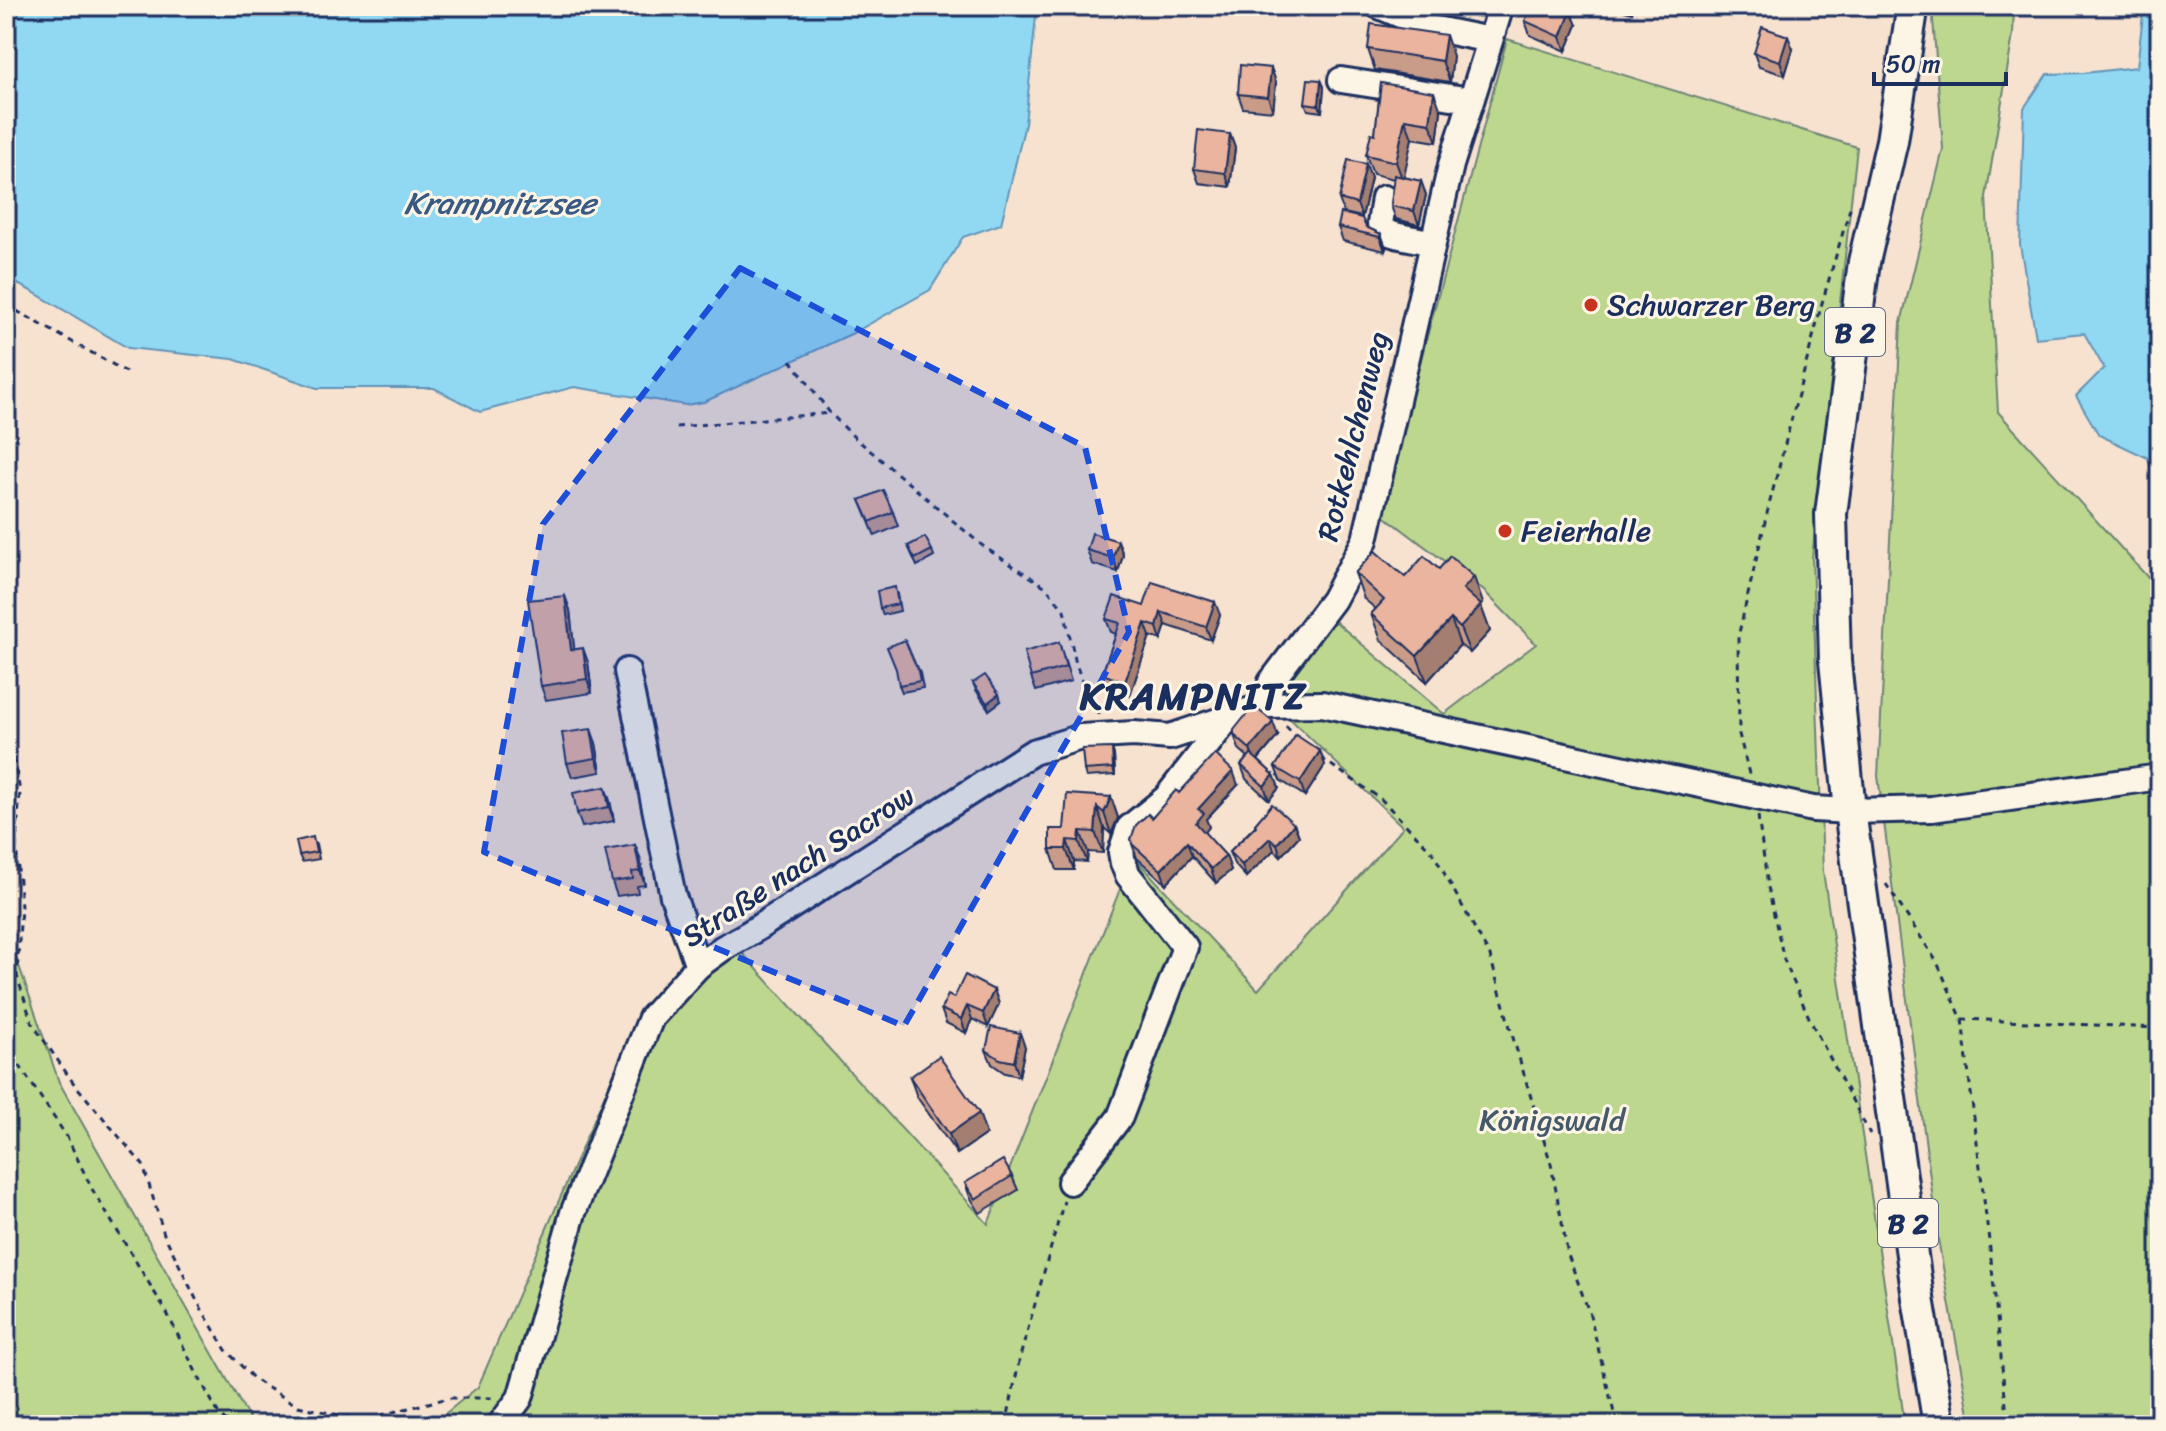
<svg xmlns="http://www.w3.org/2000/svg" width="2166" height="1431" viewBox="0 0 2166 1431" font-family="Sriracha,sans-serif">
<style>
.green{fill:#bdd78f;stroke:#6c8376;stroke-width:2}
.water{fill:#91d8f2;stroke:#6294b7;stroke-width:2}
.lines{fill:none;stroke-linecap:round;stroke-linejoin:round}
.minor-casing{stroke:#1b2f5e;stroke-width:30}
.major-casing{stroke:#1b2f5e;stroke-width:36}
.path{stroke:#1b2f5e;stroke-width:3;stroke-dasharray:6 6;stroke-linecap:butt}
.minor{stroke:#fcf5e5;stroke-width:24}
.major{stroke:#fcf5e5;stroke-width:30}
.wall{fill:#c99b89;stroke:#1b2f5e;stroke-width:2}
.shaded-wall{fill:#a47e6f;stroke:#1b2f5e;stroke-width:2}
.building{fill:#eab49f;stroke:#1b2f5e;stroke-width:2}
.marked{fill:#1d4ed8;fill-opacity:0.2;stroke:#1d4ed8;stroke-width:6;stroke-dasharray:16 10;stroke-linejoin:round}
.poi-dot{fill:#c8321e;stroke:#fcf5e5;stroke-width:3}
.labels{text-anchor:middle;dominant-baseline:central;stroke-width:6;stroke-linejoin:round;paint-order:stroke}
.shield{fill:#fcf5e5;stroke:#5e6a86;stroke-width:2}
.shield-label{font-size:28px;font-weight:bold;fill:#1b2f5e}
.poi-label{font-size:30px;fill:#1b2f5e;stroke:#fcf5e5;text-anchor:start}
.street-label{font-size:30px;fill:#1b2f5e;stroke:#fcf5e5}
.park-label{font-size:30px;fill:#44596a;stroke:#fcf5e5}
.water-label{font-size:32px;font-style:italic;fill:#385983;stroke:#fcf5e5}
.district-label{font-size:38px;font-weight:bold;letter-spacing:2px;fill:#1b2f5e;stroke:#fcf5e5}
</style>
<rect width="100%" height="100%" fill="#f7e2d0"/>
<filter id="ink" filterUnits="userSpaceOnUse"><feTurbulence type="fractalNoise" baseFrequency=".0125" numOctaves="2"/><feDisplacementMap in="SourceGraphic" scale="16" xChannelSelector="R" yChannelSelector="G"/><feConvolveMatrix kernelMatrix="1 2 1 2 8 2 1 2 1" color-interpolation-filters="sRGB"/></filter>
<g filter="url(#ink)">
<g class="green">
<path d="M1932 6H2014L2013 35 1986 197 1998 412 2160 591V1425H1971L1938 1239 1878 776 1901 323 1943 149Z"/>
<path d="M1507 39 1857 147 1812 558 1823 871 1905 1425H413L435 1422 478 1387 639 1016 726 935 988 1224 1133 856 1258 990 1403 827 1256 686 1317 606 1444 714 1536 644 1484 591 1383 515 1403 426Z"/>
<path d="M6 928 59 1082 250 1420 281 1425H6Z"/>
</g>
<g class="water">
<path d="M6 6H1037L1025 124 1001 224 963 237 930 290 853 333 704 402 686 405 574 387 480 412 434 388H317L233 359 128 348 33 292 6 278Z"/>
<path d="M2144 6H2160V501L2148 458 2099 435 2076 396 2104 368 2084 333 2036 338 2020 245 2024 108 2047 74 2084 73 2137 67Z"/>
</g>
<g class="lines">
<defs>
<g id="minor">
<path d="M1379 6 1431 28 1490 40"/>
<path d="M1341 80 1471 100"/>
<path d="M1384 198 1380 224 1382 230C1395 237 1418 239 1433 243"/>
<path d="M627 671 673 896 698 966"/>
<path d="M1266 705 1271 682 1333 600 1365 540 1451 165 1501 6"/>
<path d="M1070 1182 1120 1117 1185 947 1128 875 1123 863 1121 852 1129 828 1166 798 1229 717"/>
<path d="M500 1425 520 1398 573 1213 651 1018 698 966 723 948 748 934 1033 752 1081 737 1134 734 1170 737 1266 705 1322 704 1813 809 1850 811 1932 809 2160 777"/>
</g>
<path id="major" d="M1910 6 1911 17 1892 141 1864 262 1831 514 1835 661 1850 811 1918 1298 1939 1425"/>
</defs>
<use href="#minor" class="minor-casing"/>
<use href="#major" class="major-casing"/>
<g class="path">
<path d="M6 305 128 373"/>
<path d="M791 360 830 413 854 437 984 547 1046 587 1064 610 1076 664 1092 709 1100 714"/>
<path d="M676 427 830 413"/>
<path d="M6 711 20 792 16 844 21 907 17 976 32 1023 72 1081 143 1165 164 1234 197 1301 226 1350 255 1380 298 1406 362 1420 448 1398H494"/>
<path d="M1286 726 1297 738"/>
<path d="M1321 758 1381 799 1433 853 1490 956 1511 1031 1551 1164 1568 1255 1590 1315 1617 1425"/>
<path d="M1749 774 1739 734 1738 637 1769 505 1822 303 1851 205"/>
<path d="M1758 816 1768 887 1784 960 1811 1022 1870 1134"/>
<path d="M1886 884 1937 962 1962 1019 1990 1249 2008 1425"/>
<path d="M1962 1019 2160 1028"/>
<path d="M6 1045 67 1137 92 1189 167 1313 196 1372 220 1416 230 1425"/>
<path d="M1006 1425 1020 1357 1064 1201"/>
</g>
<use href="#minor" class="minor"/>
<use href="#major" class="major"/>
</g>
<g class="wall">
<path d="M1607 6H1635L1632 13Z"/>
<path d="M1525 21 1577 25 1566 51 1530 35Z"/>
<path d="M1368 49 1453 56 1450 82 1375 70Z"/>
<path d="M1793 49 1785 75 1759 67 1754 53Z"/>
<path d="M1271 68 1276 82 1273 111 1243 108 1238 94Z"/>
<path d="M1321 80 1324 87 1322 112 1308 110 1305 103Z"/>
<path d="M1381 83 1441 111 1437 142 1412 138 1403 177 1421 181 1426 195 1419 225 1396 219 1391 206 1394 179 1373 174 1366 155 1375 134Z"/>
<path d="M1230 134 1235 148 1230 187 1199 183 1194 169Z"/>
<path d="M1366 164 1371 178 1362 217 1344 213 1339 199Z"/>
<path d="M1338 227H1366L1381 234 1386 248 1385 251 1343 241Z"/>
<path d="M860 500 893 512 898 526 875 536Z"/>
<path d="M1118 541 1123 555 1118 572 1092 564 1087 550Z"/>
<path d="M908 546 932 550 934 557 917 566Z"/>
<path d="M1439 569 1483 603 1481 606 1490 631 1470 653 1460 645 1427 682 1381 640 1371 614 1376 609 1364 599 1355 573 1405 577Z"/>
<path d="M897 594 900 611 883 615 880 608Z"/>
<path d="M565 596 570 610 574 650 588 662 592 693 546 700 541 686Z"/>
<path d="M1144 606 1220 615 1211 640 1166 625 1161 640 1150 636 1130 695 1107 687 1102 674 1116 634 1111 632 1106 619Z"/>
<path d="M1059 642 1071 681 1036 691 1031 677Z"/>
<path d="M916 666H917L920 673 923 688 902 692 899 685Z"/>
<path d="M973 683 1001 701 989 710 976 690Z"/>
<path d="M1234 735 1278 736 1258 760 1274 775 1279 788 1269 800 1246 779 1241 765 1248 757 1239 749Z"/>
<path d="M596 743 601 772 572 777 567 763Z"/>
<path d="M1320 751 1325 765 1305 796 1280 780 1275 767Z"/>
<path d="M1114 755 1115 775 1086 777 1084 770Z"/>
<path d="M1238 785 1206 819 1209 827 1204 833 1226 856 1231 870 1216 883 1192 856 1166 884 1137 858 1132 844 1152 818 1179 793Z"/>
<path d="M605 787 610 801 614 821 582 827 577 813Z"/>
<path d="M1111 797 1118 818 1111 834 1104 828 1103 853 1088 852 1087 862 1074 861V870H1057L1050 849 1064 829Z"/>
<path d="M1255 824H1294L1299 836 1281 856 1274 850 1246 877 1234 864 1229 852 1255 826Z"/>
<path d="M316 844 319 859 302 862 299 855Z"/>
<path d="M635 845 640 858 645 885 637 886 638 893 617 896 612 882Z"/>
<path d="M994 990 999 1004 988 1027 972 1019 966 1033 946 1023 941 1009 954 998Z"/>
<path d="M1025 1047 1019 1076 1005 1073 992 1064 986 1050Z"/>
<path d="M910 1077 986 1134 957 1154 917 1097Z"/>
<path d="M1012 1176 1018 1190 980 1213 970 1197 965 1183Z"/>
</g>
<g class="shaded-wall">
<path d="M1571 11 1577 25 1566 51 1561 37Z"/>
<path d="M1446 35 1453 56 1450 82 1442 61Z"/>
<path d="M1788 36 1793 49 1785 75 1780 61Z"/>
<path d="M1271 68 1276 82 1273 111 1268 97Z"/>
<path d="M1321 80 1324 87 1322 112 1319 105Z"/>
<path d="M1434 92 1441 111 1437 142 1430 123Z"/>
<path d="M1405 119 1412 138 1403 181 1396 162Z"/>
<path d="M1230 134 1235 148 1230 187 1225 173Z"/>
<path d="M1366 164 1371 178 1362 217 1357 204Z"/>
<path d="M1421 181 1426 195 1419 225 1414 211Z"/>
<path d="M1381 234 1386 248 1385 251 1380 237Z"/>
<path d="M1118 541 1123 555 1118 572 1113 558Z"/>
<path d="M1474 577 1483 603 1481 606 1490 631 1470 653 1460 628 1463 589Z"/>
<path d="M565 596 570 610 576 664 571 650Z"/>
<path d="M1215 602 1220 615 1211 640 1206 627Z"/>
<path d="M1161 612 1166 625 1161 640 1157 627Z"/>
<path d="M1451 619 1460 645 1427 682 1417 656Z"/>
<path d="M1145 623 1150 636 1130 695 1125 682Z"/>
<path d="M583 648 588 662 592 693 587 679Z"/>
<path d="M999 694 1001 701 989 710 987 703Z"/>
<path d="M1273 722 1278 736 1255 763 1250 749Z"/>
<path d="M591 729 596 743 601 772 596 758Z"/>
<path d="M1112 748 1114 755 1115 775 1113 768Z"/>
<path d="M1320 751 1325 765 1305 796 1300 782Z"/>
<path d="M1233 771 1238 785 1206 819 1209 827 1201 837 1196 823 1198 809Z"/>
<path d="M1274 775 1279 788 1269 800 1264 786Z"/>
<path d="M605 787 610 801 614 821 609 807Z"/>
<path d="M1111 797 1118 818 1111 834 1104 813Z"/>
<path d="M1097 807 1104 828 1103 853 1095 832Z"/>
<path d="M1294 824 1299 836 1281 856 1277 844Z"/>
<path d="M1080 831 1088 852 1087 862 1079 841Z"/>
<path d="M1270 838 1274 850 1246 877 1242 865Z"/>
<path d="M1067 840 1074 861V870L1066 849Z"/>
<path d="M1187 842 1192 856 1166 884 1161 870Z"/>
<path d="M635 845 640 858 645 885 640 871Z"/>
<path d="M1226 856 1231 870 1216 883 1211 869Z"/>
<path d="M994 990 999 1004 988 1027 983 1013Z"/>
<path d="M967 1006 972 1019 966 1033 961 1019Z"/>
<path d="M1020 1033 1025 1047 1019 1076 1014 1062Z"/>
<path d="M979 1113 986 1134 957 1154 949 1134Z"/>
</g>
<g class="building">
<path d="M1531 6H1559L1571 11 1561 37 1525 21Z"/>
<path d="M1371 24 1446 35 1442 61 1368 49Z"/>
<path d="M1762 27 1788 36 1780 61 1754 53Z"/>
<path d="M1240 65 1271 68 1268 97 1238 94Z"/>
<path d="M1308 79 1321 80 1319 105 1305 103Z"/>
<path d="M1381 83 1434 92 1430 123 1405 119 1396 162 1366 155 1371 133 1375 134Z"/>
<path d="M1198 130 1230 134 1225 173 1194 169Z"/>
<path d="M1348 160 1366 164 1357 204 1339 199Z"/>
<path d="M1394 175 1421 181 1414 211 1391 206Z"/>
<path d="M1341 213 1362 218 1366 227 1381 234 1380 237 1338 227Z"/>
<path d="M883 490 893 512 870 522 860 500Z"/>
<path d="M1092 533 1118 541 1113 558 1087 550Z"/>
<path d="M925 537 932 550 915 559 908 546Z"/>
<path d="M1375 551 1405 577 1424 556 1439 569 1450 556 1474 577 1463 589 1481 605 1460 628 1451 619 1417 656 1371 614 1384 600 1355 573Z"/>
<path d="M1152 582 1215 602 1206 627 1161 612 1157 627 1145 623 1125 682 1102 674 1120 623 1106 619 1114 596 1144 606Z"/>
<path d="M895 587 898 604 880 608 877 591Z"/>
<path d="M565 596 571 650 583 648 587 679 541 686 528 600Z"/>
<path d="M905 640 916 666H917L920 681 899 685 896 669 887 647Z"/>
<path d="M1059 642 1066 667 1031 677 1024 652Z"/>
<path d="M985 675 999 694 987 703 973 683Z"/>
<path d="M1256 708 1273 722 1250 749 1234 735V730L1250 710Z"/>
<path d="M591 729 596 758 567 763 562 733Z"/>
<path d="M1296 735 1320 751 1300 782 1275 767Z"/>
<path d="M1112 748 1113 768 1084 770 1082 749Z"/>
<path d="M1215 754 1233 771 1198 809 1204 813 1196 823 1226 856 1211 869 1187 842 1161 870 1132 844 1131 839 1136 825 1148 814 1152 818 1176 790 1179 793Z"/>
<path d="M1251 754 1274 775 1264 786 1241 765Z"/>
<path d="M605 787 609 807 577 813 573 793Z"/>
<path d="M1067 794 1111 797 1104 813 1097 807 1095 832 1080 831 1079 841 1067 840 1066 849H1050V829H1064Z"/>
<path d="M1272 804 1294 824 1277 844 1270 838 1242 865 1229 852 1256 826 1255 824Z"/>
<path d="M313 837 316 852 299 855 296 841Z"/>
<path d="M635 845 640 871 632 872 633 879 612 882 605 850Z"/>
<path d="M965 975 994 990 983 1013 967 1006 961 1019 941 1009 948 995 954 998Z"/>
<path d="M991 1027 1020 1033 1014 1062 1000 1059 986 1050Z"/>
<path d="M939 1056 979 1113 949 1134 910 1077Z"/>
<path d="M1003 1160 1012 1176 975 1199 965 1183Z"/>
</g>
</g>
<path class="marked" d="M740 268 1085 447 1129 632 904 1026 484 852 543 524Z"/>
<g class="poi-dot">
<circle cx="1591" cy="305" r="8"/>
<circle cx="1505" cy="531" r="8"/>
</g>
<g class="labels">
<g class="shield">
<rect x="1825" y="308" width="60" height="48" rx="6"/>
<rect x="1878" y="1199" width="60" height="48" rx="6"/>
</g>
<g class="shield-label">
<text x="1855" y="332">B 2</text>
<text x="1908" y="1223">B 2</text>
</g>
<g class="poi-label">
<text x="1607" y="305">Schwarzer Berg</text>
<text x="1521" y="531">Feierhalle</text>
</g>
<g class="street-label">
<text transform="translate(1353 436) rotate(-76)">Rotkehlchenweg</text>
<text transform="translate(798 866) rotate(-33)">Straße nach Sacrow</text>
</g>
<g class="park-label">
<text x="1552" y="1120">Königswald</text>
</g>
<g class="water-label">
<text x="500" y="203">Krampnitzsee</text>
</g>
<g class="district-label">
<text x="1194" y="696">KRAMPNITZ</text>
</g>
</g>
<rect width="2166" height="1431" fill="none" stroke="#fcf5e5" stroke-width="32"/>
<rect x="16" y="16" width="2134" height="1399" fill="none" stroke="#1b2f5e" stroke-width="3" filter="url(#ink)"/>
<path d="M1874 72v12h132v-12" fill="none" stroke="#1b2f5e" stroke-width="4"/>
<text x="1886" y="72" font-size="24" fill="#1b2f5e" stroke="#fcf5e5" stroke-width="6" paint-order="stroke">50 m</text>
</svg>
